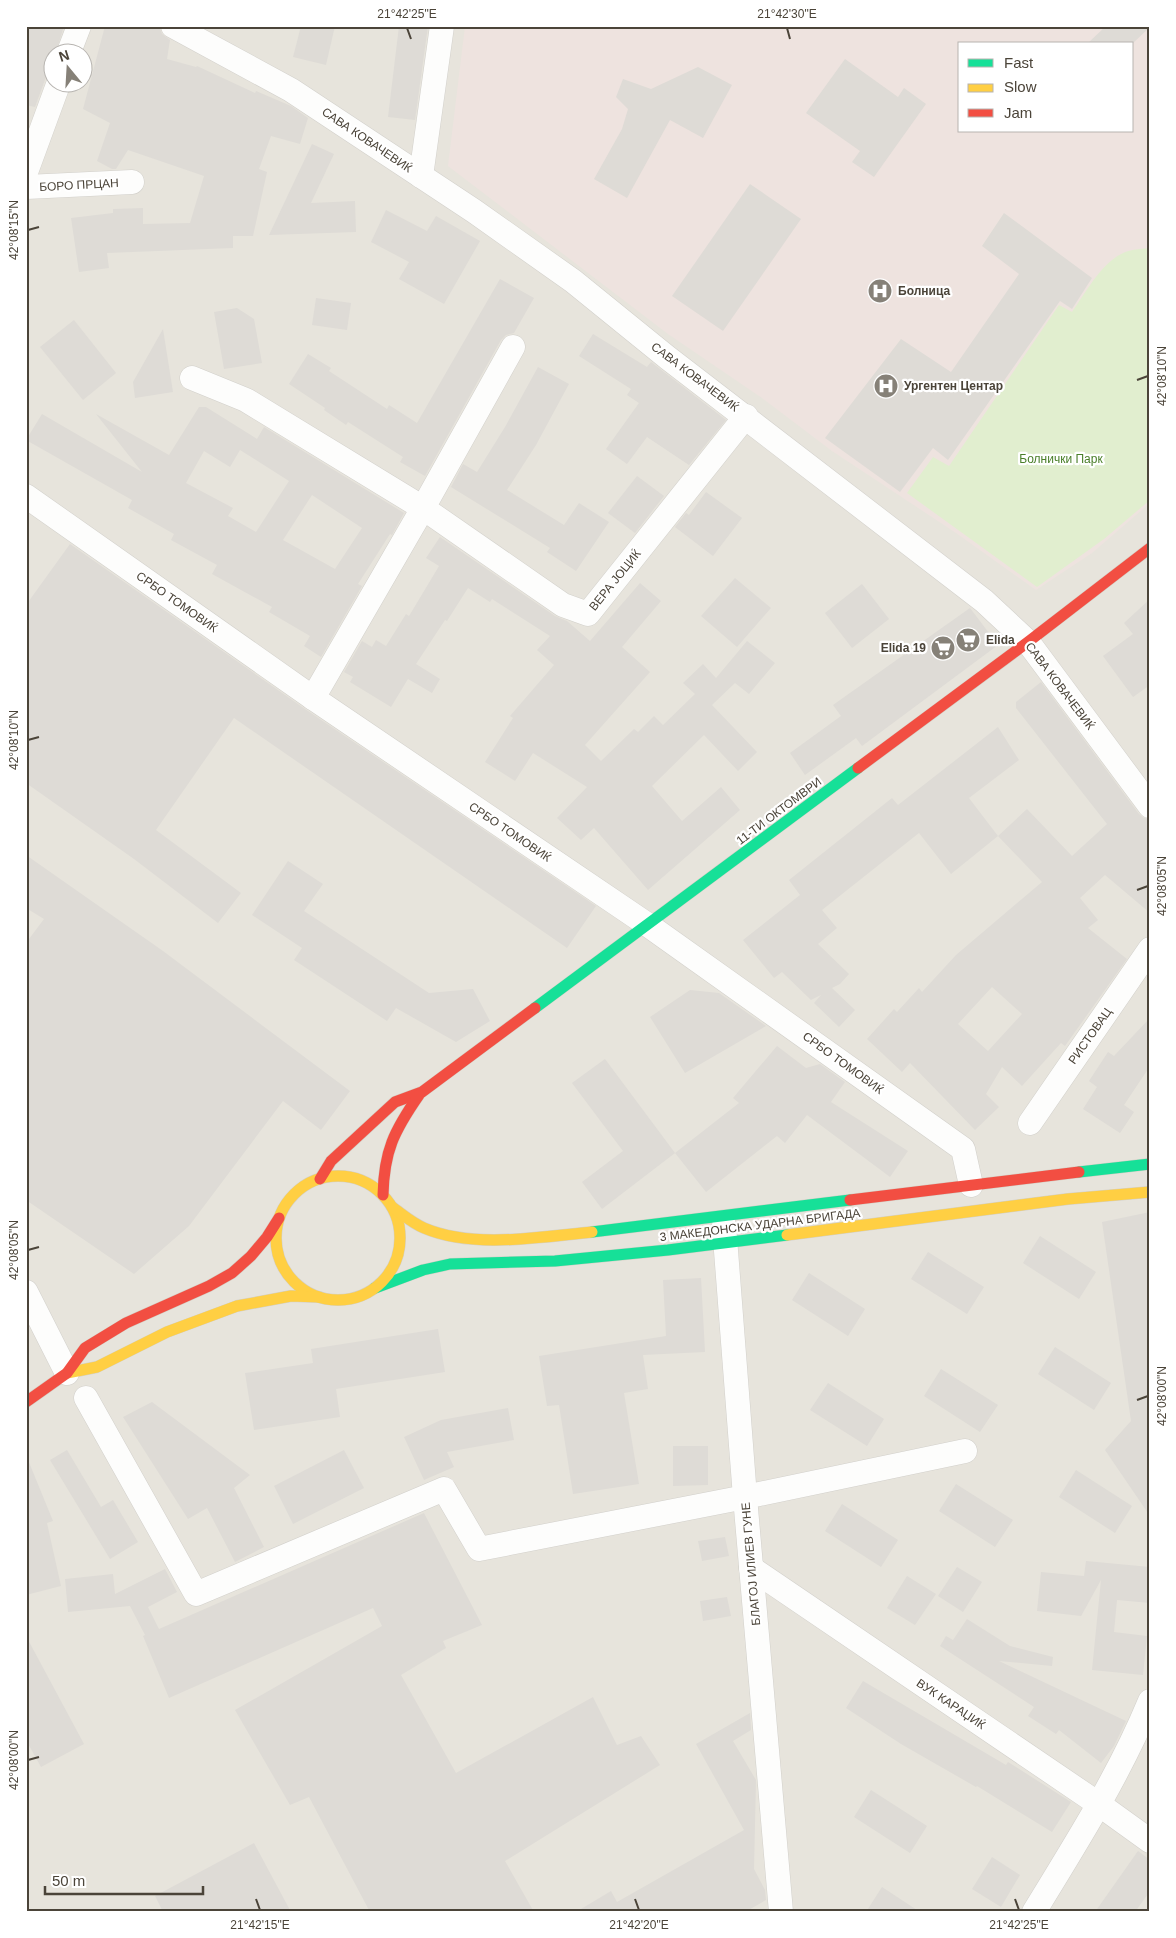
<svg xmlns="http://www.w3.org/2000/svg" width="1176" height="1938" viewBox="0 0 1176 1938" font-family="Arial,sans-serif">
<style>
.residential{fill:#e7e4dc;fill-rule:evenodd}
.medical{fill:#eee3df;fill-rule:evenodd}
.green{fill:#e1eecf}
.building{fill:#dedbd6;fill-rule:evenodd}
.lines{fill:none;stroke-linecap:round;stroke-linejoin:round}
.street-casing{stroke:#d2d0cb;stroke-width:25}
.fast-casing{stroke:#d3cfc5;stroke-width:12}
.slow-casing{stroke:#d3cfc5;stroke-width:12}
.jam-casing{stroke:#d3cfc5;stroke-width:12}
.street{stroke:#fdfdfc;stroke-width:24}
.fast{stroke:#16e098;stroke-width:11}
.slow{stroke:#ffcf43;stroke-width:11}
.jam{stroke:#f24e42;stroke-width:11}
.ticks{fill:none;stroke:#4b4439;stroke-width:2}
.labels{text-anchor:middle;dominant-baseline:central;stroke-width:4.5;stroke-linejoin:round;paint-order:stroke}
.street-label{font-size:12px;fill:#4b4439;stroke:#fff}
.poi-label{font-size:12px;font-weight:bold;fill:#4b4439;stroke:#fff;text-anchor:start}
.park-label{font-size:12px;fill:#4a7f2a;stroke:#fff}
.neatline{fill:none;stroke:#4b4439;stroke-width:2}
.ticks-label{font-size:12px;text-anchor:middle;fill:#4b4439}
</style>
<rect width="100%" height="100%" fill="#f4f2ee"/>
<path class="residential" d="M26 26H1150V1912H26ZM960 44H1132V131H960ZM52 52H82V82H52Z"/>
<path class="medical" d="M465 26H1150V503L1092 553 1036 590 956 533 832 451 762 398 668 334 448 166ZM960 44H1132V131H960Z"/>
<path class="green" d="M1150 248V500L1104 539 1037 587 907 493 933 457 949 466 1059 305 1072 312C1085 294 1101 263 1123 253 1131 249 1141 249 1150 248Z"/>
<g class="building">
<path d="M26 26H64L56 52H52V70L46 77 35 107 26 105Z"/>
<path d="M105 26H159L162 34 170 40 167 59 196 67 197 66 255 93 256 91 291 106 308 118 300 144 271 136 259 169 267 172 253 236H233V248L107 253 109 268 79 272 71 218 113 213V209L143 208V224L190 223 204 176 128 150 116 169H112L97 161 110 123 83 109Z"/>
<path d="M301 26H335L326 65 293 57Z"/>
<path d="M399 26H428L415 120 388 117Z"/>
<path d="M1106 26H1150V27L1132 44H1087Z"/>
<path d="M845 59 898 97 904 88 926 104 874 177 852 162 860 151 806 113Z"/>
<path d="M698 67 732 85 703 138 670 120 627 198 594 179 622 129 628 109 616 97 623 79 651 89Z"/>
<path d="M312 144 334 154 311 203 355 201 356 232 269 235Z"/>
<path d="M750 184 801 219 723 331 672 296Z"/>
<path d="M386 210 427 231 436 216 480 241 444 304 399 279 409 262 371 242Z"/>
<path d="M1004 213 1092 278 1072 309 1060 301 948 460 933 448 900 492 825 438 901 339 951 372 1019 274 982 246Z"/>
<path d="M500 279 534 298 514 333 506 335 501 340 425 476 400 462 403 457 348 422 346 425 324 410 325 408 289 384 308 354 331 368 329 371 387 409 389 405 417 423Z"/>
<path d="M316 298 351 303 347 330 312 325Z"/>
<path d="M237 308 254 319 262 363 224 369 214 312Z"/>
<path d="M74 320 116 373 83 400 40 347Z"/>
<path d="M163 329 173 392 135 398 133 382Z"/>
<path d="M593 334 647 367 651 362 726 420 689 465 647 437 627 464 606 449 639 403 627 395 631 389 579 356Z"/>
<path d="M538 367 569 384 536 445 507 490 564 525 579 503 609 522 576 571 547 552 550 548 451 487 463 464 477 472 505 427Z"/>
<path d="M199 407H206L257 439 264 427 404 513 392 535 390 534 358 584 362 586 321 657 304 646 310 636 269 612 272 607 212 574 217 565 171 540 174 534 128 508 132 500 26 440 42 414 142 472 96 414 169 455ZM240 450 289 481 256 532 228 516 233 508 186 483 204 451 230 467ZM312 495 362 528 335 569 283 540Z"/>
<path d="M637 476 664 496 635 533 608 513Z"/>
<path d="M706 492 742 518 713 556 675 527 686 513 689 515Z"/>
<path d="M440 537 555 616 567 621 590 641 640 583 661 601 622 647 650 672 585 745 601 761 634 729 638 732 654 716 663 725 695 694 683 683 703 664 716 678 747 641 775 663 749 694 735 683 712 705 757 752 738 771 704 735 652 786 682 821 721 787 740 810 648 890 594 828 581 840 557 818 587 787 533 753 515 781 485 762 513 718 510 716 554 665 537 650 550 636 492 599 490 602 468 588 447 621 445 620 416 664 440 679 432 693 408 679 391 707 350 682 353 677 344 672 362 641 372 647 376 640 386 646 406 614 409 616 439 566 426 558Z"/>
<path d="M70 544 305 709 596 906 567 948 234 718 156 830 241 893 218 923 134 859 26 783V605Z"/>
<path d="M735 578 771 608 737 647 701 616Z"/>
<path d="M862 584 889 619 852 648 825 613Z"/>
<path d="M1150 599V685L1133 697 1103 656 1133 634 1124 623Z"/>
<path d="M970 608 998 645 862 746 856 738 805 775 790 753 841 716 833 705Z"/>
<path d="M1041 682 1139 814 1144 818 1150 819V913L1105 875 1080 898 1098 920 1088 928 1127 959 1065 1046 1061 1043 1022 1086 1002 1067 986 1094 999 1107 975 1130 910 1063 902 1072 867 1039 894 1009 897 1012 919 988 922 992 956 955 1042 882 998 836 1027 809 1072 856 1107 824 1016 708V702ZM992 987 1022 1014 988 1051 958 1024Z"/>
<path d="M998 727 1019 760 969 798 998 836 951 874 919 833 822 910 837 928 818 944 849 974 840 984 832 988 855 1010 839 1027 814 1003 821 995 811 1000 782 972 774 978 743 940 800 895 789 880 892 798 898 805Z"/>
<path d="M26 855 163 951 350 1091 321 1130 283 1101 189 1226 134 1274 26 1200V943L44 919 26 908Z"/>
<path d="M288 861 323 884 304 911 429 993 473 989 490 1021 456 1042 396 1008 387 1021 294 960 302 948 252 915Z"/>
<path d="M690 990 719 993 766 1026 685 1073 650 1017Z"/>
<path d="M1150 1018V1066L1124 1105 1134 1112 1120 1133 1083 1109 1097 1087 1089 1081 1108 1052 1114 1056Z"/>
<path d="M777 1046 806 1068 820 1064 845 1082 831 1102 908 1151 890 1177 807 1115 785 1143 777 1136 706 1192 675 1153 739 1103 733 1098Z"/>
<path d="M605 1059 675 1153 602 1209 582 1182 623 1151 572 1083Z"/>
<path d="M1150 1212V1516L1105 1450 1131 1421 1102 1222Z"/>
<path d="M1040 1236 1096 1272 1079 1299 1023 1263Z"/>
<path d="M928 1252 984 1287 967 1314 911 1279Z"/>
<path d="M809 1273 865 1309 848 1336 792 1300Z"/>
<path d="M701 1278 705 1352 643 1355 648 1389 624 1393 639 1484 573 1494 559 1405 547 1406 539 1356 666 1336 663 1280Z"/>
<path d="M438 1329 445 1372 336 1389 340 1417 254 1430 245 1373 313 1363 311 1349Z"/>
<path d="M1055 1347 1111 1383 1094 1410 1038 1374Z"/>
<path d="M941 1369 998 1405 980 1432 924 1396Z"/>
<path d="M828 1383 884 1419 867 1446 810 1410Z"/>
<path d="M152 1402 250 1475 234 1488 264 1547 235 1562 207 1508 188 1519 123 1417Z"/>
<path d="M508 1408 514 1440 447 1452 454 1467 424 1480 404 1437 441 1420Z"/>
<path d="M673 1446H708V1485L673 1486Z"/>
<path d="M67 1450 101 1507 113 1500 138 1542 110 1559 50 1460Z"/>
<path d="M344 1450 364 1488 293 1524 274 1486Z"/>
<path d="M26 1455 53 1521 47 1523 61 1586 26 1595Z"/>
<path d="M1076 1470 1132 1506 1115 1533 1059 1497Z"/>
<path d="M956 1484 1013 1520 995 1547 939 1511Z"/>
<path d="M842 1504 898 1540 881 1567 825 1531Z"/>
<path d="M424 1513 482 1625 443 1641 446 1648 401 1675 456 1773 593 1697 617 1745 641 1736 660 1765 505 1861 534 1912H370L309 1797 290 1805 235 1710 382 1626 373 1608 169 1698 143 1636 145 1635 130 1606 68 1612 65 1579 113 1574 115 1594 165 1569 177 1592 148 1607 159 1629Z"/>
<path d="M725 1537 729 1556 702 1561 698 1541Z"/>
<path d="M1086 1561 1150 1567V1603L1117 1600 1114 1632 1147 1636 1143 1675 1092 1670 1101 1580 1080 1618 1081 1616 1037 1611 1041 1572 1084 1576Z"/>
<path d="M957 1567 982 1582 963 1612 938 1596Z"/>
<path d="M907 1576 936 1594 915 1625 887 1608Z"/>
<path d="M727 1597 731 1616 703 1621 700 1601Z"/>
<path d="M967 1619 1010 1646 1053 1657 1052 1666 999 1661 1126 1721 1114 1746 1101 1763 1059 1730 1056 1734 1028 1716 1034 1707 940 1646 946 1636 953 1640Z"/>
<path d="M26 1636 84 1744 41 1767 26 1740Z"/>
<path d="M863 1681 1006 1765 1008 1762 1071 1802 1052 1832 977 1786 976 1787 901 1744 846 1708Z"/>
<path d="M750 1713 751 1730 733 1741 756 1780 754 1869 765 1890 766 1900 745 1912H576L611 1891 617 1902 744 1830 696 1744Z"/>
<path d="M871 1790 927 1826 910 1853 854 1817Z"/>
<path d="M254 1843 291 1912H163L155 1896Z"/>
<path d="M1138 1851 1150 1860V1891L1135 1912H1095Z"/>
<path d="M992 1857 1020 1875 1001 1907 972 1889Z"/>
<path d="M882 1887 920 1912H866Z"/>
</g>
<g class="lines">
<defs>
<g id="street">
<path d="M173 26 291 90 474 211 573 281 668 358 984 601 1028 642 1150 806"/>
<path d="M69 52 79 26"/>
<path d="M26 172 59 82"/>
<path d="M421 176 442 26"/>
<path d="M26 187 132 182"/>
<path d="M192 378 246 400 423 508 563 605 588 614 746 416"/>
<path d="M26 496 313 698 648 925 963 1149 971 1185"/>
<path d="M313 698 423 508 513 347"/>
<path d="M1030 1123 1150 949"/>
<path d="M724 1225 745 1497 781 1912"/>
<path d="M26 1292 67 1373"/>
<path d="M86 1398 196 1594 444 1489 479 1549 745 1497 965 1451"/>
<path d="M751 1568 1100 1805 1150 1841"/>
<path d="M1034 1912C1076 1843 1119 1776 1150 1701"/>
</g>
<g id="fast">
<path d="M535 1008 858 768"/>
<path d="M1079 1172 1150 1164"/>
<path d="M592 1232 850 1200"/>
<path d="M375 1288 423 1270 450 1264 555 1261 668 1250 787 1235"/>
</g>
<g id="slow">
<circle cx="338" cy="1238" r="62"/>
<path d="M392 1207C402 1214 412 1223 424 1228 473 1249 540 1237 592 1232"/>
<path d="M787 1235 1068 1199 1150 1192"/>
<path d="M67 1373 97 1367 167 1332 237 1306 291 1296 319 1297"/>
</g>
<g id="jam">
<path d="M858 768 1028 642 1150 548"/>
<path d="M320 1179 331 1161 395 1102 422 1092 535 1008"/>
<path d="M383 1195C384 1151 394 1131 419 1095"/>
<path d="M850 1200 1079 1172"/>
<path d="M26 1402 67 1373 85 1348 126 1323 209 1286 232 1273 251 1256 267 1237 279 1218"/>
</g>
</defs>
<use href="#street" class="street-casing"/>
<use href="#fast" class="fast-casing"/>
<use href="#slow" class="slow-casing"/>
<use href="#jam" class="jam-casing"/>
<use href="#street" class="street"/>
<use href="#fast" class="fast"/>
<use href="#slow" class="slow"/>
<use href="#jam" class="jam"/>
</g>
<path class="ticks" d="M407 28 411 39M787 28 790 39M28 230 39 227M1137 380 1148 376M28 740 39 737M1137 890 1148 886M28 1250 39 1247M1137 1400 1148 1396M28 1760 39 1757M256 1899 260 1910M635 1899 639 1910M1015 1899 1019 1910"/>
<defs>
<symbol id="hospital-disc" viewBox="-11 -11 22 22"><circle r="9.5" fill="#868178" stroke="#fff"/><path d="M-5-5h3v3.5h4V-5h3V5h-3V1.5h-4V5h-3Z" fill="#fff"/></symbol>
<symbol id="supermarket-disc" viewBox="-11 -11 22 22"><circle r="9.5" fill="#868178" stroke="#fff"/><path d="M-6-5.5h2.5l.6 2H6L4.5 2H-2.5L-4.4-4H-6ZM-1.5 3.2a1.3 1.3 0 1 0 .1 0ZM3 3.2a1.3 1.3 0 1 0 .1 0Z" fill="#fff"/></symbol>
</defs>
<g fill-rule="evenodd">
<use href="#hospital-disc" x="866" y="277" width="28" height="28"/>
<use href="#hospital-disc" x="872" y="372" width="28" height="28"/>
<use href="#supermarket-disc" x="954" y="626" width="28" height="28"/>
<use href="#supermarket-disc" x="929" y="634" width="28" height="28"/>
</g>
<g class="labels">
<g class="street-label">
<text transform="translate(367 140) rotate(34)">САВА КОВАЧЕВИЌ</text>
<text transform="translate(79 185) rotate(-3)">БОРО ПРЦАН</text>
<text transform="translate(695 377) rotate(37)">САВА КОВАЧЕВИЌ</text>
<text transform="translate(615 580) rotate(-51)">ВЕРА ЈОЦИЌ</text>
<text transform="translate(177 602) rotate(35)">СРБО ТОМОВИЌ</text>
<text transform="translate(1060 686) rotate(53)">САВА КОВАЧЕВИЌ</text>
<text transform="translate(779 811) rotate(-37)">11-ТИ ОКТОМВРИ</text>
<text transform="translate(510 832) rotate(34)">СРБО ТОМОВИЌ</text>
<text transform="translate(1090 1036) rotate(-55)">РИСТОВАЦ</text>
<text transform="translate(843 1063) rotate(36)">СРБО ТОМОВИЌ</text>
<text transform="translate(760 1225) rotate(-7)">3 МАКЕДОНСКА УДАРНА БРИГАДА</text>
<text transform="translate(751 1564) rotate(-95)">БЛАГОЈ ИЛИЕВ ГУНЕ</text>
<text transform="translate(951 1704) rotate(34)">ВУК КАРАЏИЌ</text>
</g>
<g class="poi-label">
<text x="898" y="291">Болница</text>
<text x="904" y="386">Ургентен Центар</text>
<text x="986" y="640">Elida</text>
<text x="926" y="648" text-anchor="end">Elida 19</text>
</g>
<g class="park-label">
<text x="1061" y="459">Болнички Парк</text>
</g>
</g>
<rect width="1176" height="1938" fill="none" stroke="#ffffff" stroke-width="55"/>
<rect x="958" y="42" width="175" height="90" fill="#ffffff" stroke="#b7b4b0"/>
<rect x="968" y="59" width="25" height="8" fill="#16e098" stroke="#b7b4b0"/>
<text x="1004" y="68" font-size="15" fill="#4b4439">Fast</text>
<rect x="968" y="84" width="25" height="8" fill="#ffcf43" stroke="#b7b4b0"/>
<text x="1004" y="92" font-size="15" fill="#4b4439">Slow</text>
<rect x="968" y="109" width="25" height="8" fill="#f24e42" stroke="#b7b4b0"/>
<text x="1004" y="118" font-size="15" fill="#4b4439">Jam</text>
<g transform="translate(68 68) rotate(342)"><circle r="24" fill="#ffffff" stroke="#b7b4b0"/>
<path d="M0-4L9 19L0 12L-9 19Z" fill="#868178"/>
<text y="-8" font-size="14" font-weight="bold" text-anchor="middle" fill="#4b4439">N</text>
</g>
<path d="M45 1886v8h158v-8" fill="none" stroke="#4b4439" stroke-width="2.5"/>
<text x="52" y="1886" font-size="15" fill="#4b4439" stroke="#ffffff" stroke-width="4" paint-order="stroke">50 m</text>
<rect x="28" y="28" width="1120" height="1882" class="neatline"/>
<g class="ticks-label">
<text x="407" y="18">21°42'25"E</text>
<text x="787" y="18">21°42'30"E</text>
<text transform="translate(14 230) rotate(-90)" y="4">42°08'15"N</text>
<text transform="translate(1162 376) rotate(-90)" y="4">42°08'10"N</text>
<text transform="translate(14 740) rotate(-90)" y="4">42°08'10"N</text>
<text transform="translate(1162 886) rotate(-90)" y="4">42°08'05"N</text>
<text transform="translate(14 1250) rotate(-90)" y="4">42°08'05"N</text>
<text transform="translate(1162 1396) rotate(-90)" y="4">42°08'00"N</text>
<text transform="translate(14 1760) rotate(-90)" y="4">42°08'00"N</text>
<text x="260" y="1929">21°42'15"E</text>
<text x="639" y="1929">21°42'20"E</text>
<text x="1019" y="1929">21°42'25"E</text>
</g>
</svg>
